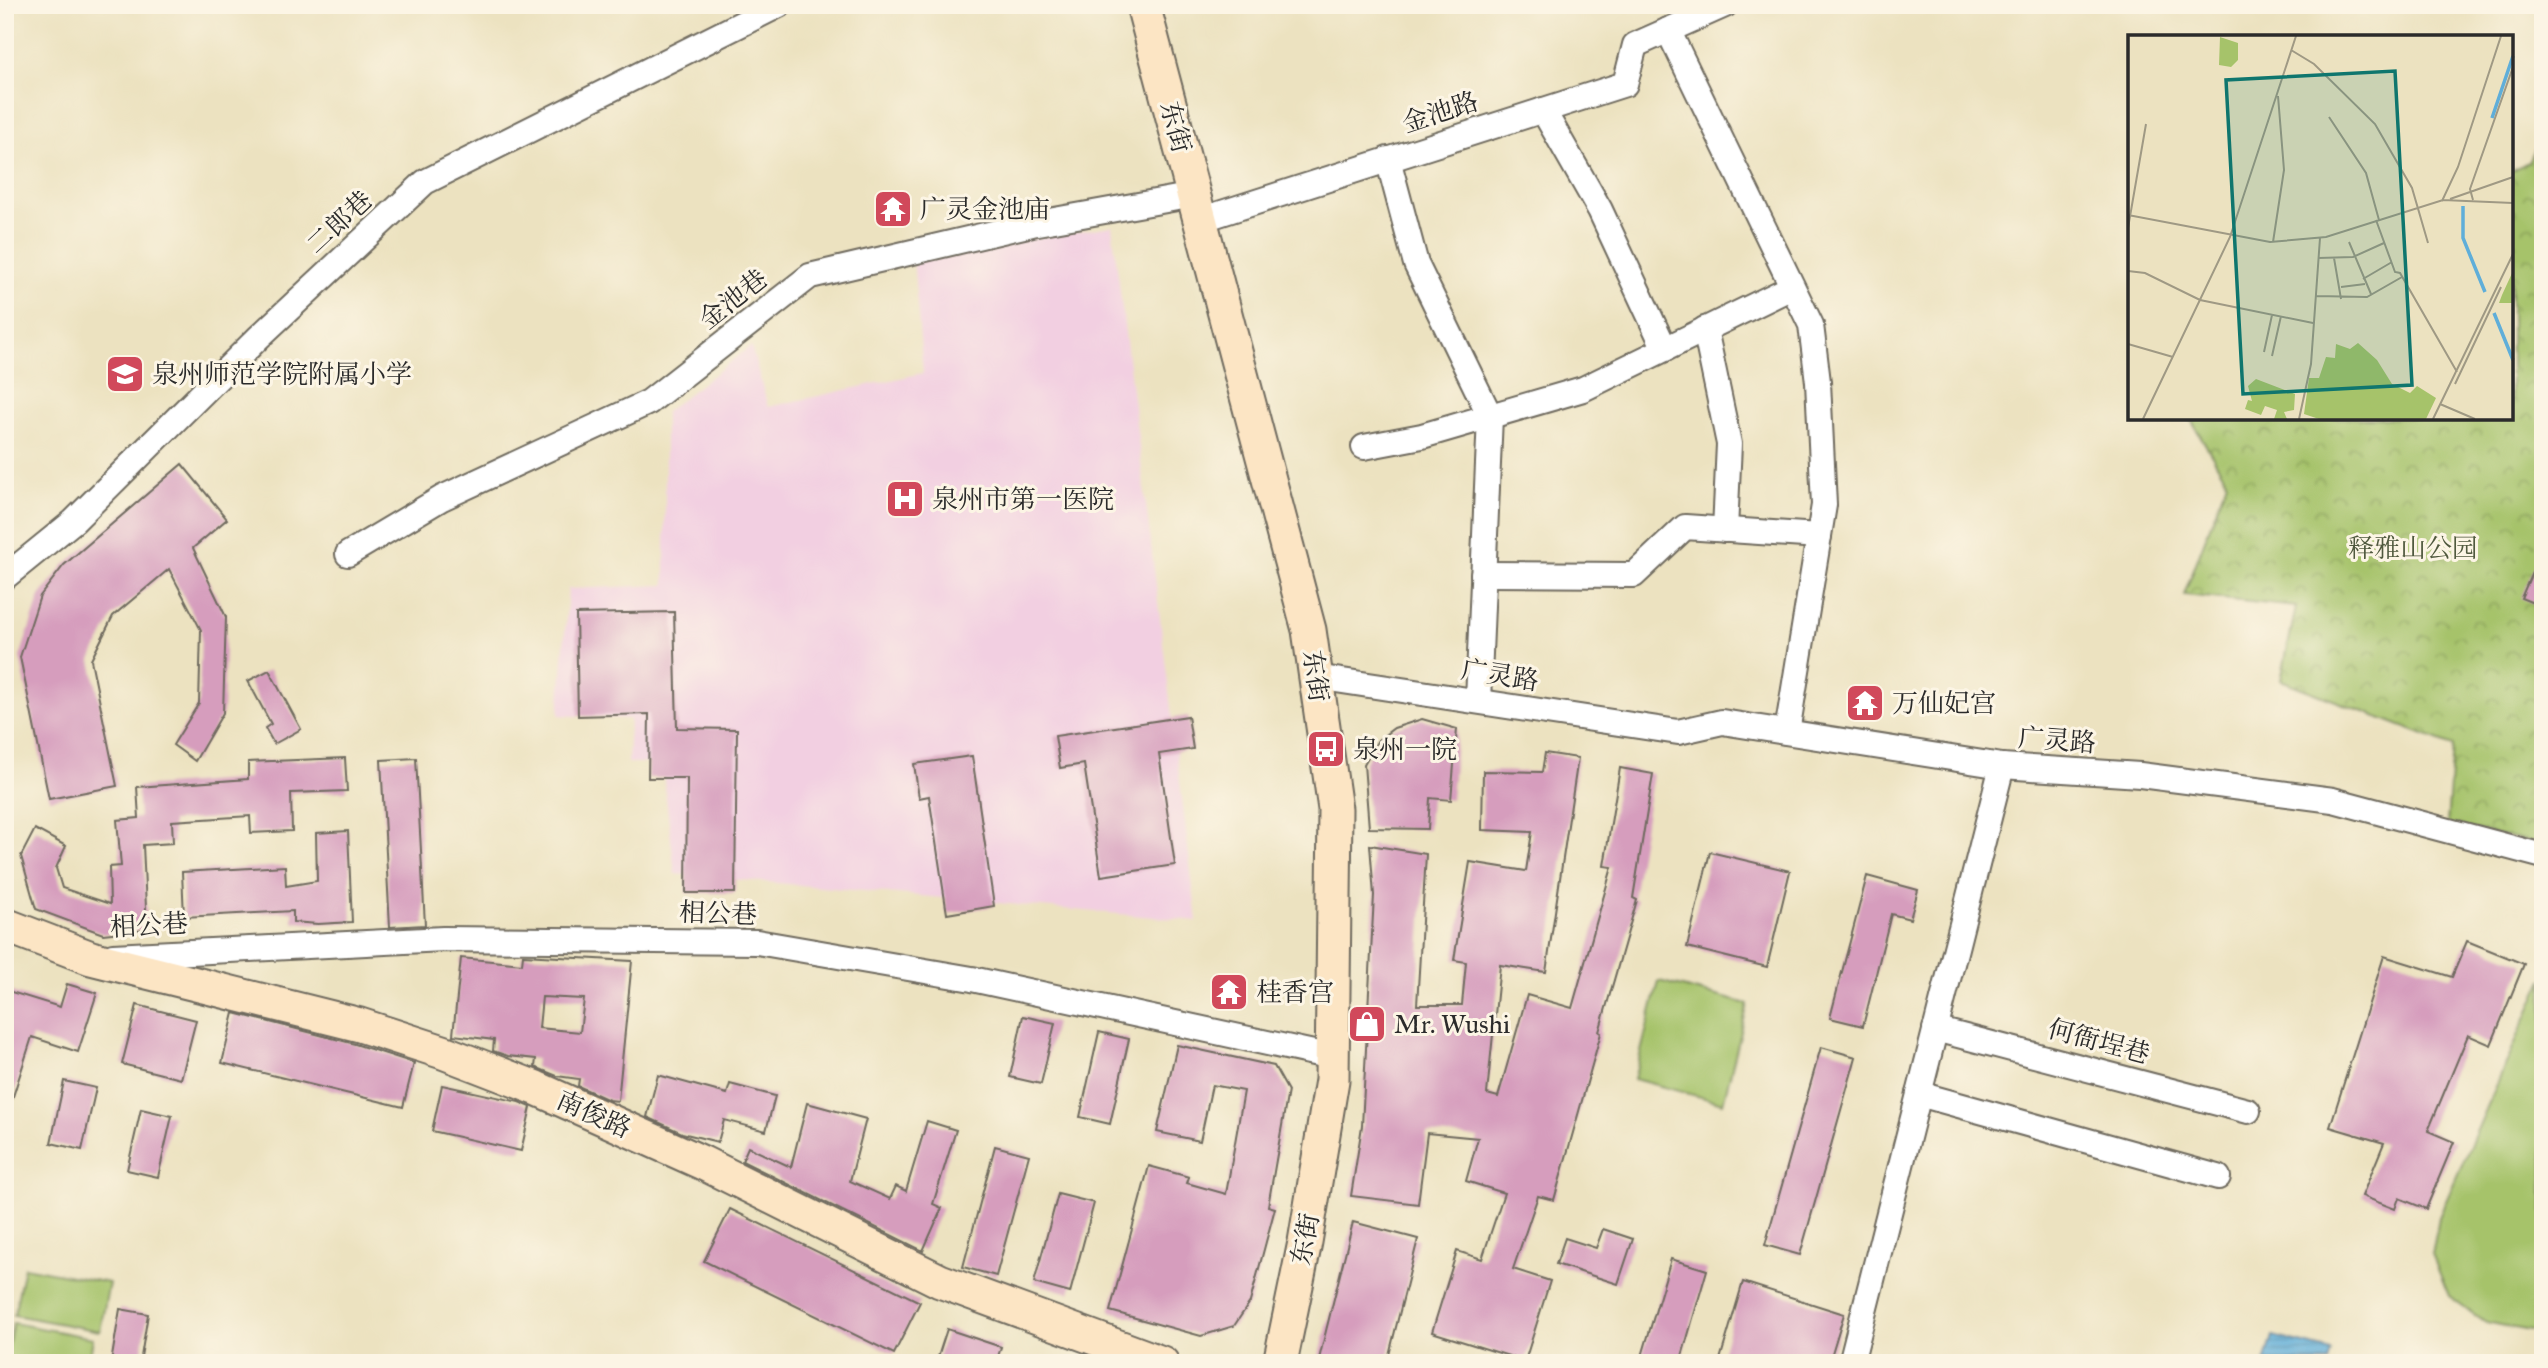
<svg xmlns="http://www.w3.org/2000/svg" width="2548" height="1368" viewBox="0 0 2548 1368" font-family="'IM FELL Great Primer','Noto Serif SC',serif">
<style>
.built{fill:#f2cfe1}
.grass{fill:#a6c36a;stroke:#68774a;stroke-width:2}
.park{fill:url(#park-crowns);stroke:#68774a;stroke-width:2}
.water{fill:url(#water-rules);stroke:#456c82;stroke-width:2}
.building{fill:#d69dbd;fill-rule:evenodd}
.lines{fill:none;stroke-linecap:round;stroke-linejoin:round}
.minor-casing{stroke:#6f6b5f;stroke-width:28}
.secondary-casing{stroke:#6f6b5f;stroke-width:37}
.minor{stroke:#fff;stroke-width:24}
.secondary{stroke:#fce5c4;stroke-width:33}
.labels{text-anchor:middle;dominant-baseline:central;stroke-width:6;stroke-linejoin:round;paint-order:stroke}
.street-label{font-size:26px;fill:#2b2b2b;stroke:#fcf5e5}
.poi-label{font-size:26px;fill:#2b2b2b;stroke:#fcf5e5;text-anchor:start}
.park-label{font-size:26px;fill:#50593e;stroke:#fcf5e5}
.inset-river{fill:none;stroke:#5faed9;stroke-width:3.5}
.inset-road{fill:none;stroke:#9f9984;stroke-width:2}
.view{fill:#0f766e;fill-opacity:0.15;stroke:#0f766e;stroke-width:3.5}
.inset-edge{fill:none;stroke:#2b2b2b;stroke-width:3.5}
</style>
<defs>
<pattern id="park-crowns" width="20" height="18" patternUnits="userSpaceOnUse" patternTransform="scale(1.75)"><rect width="20" height="18" fill="#a6c36a"/><path d="M2 6a3 3 0 1 1 6 0M12 15a3 3 0 1 1 6 0" fill="none" stroke="#879f57"/></pattern>
<pattern id="water-rules" width="6" height="5" patternUnits="userSpaceOnUse" patternTransform="scale(1.75)"><rect width="6" height="5" fill="#5faed9"/><path d="M0 2.5h6" fill="none" stroke="#4f8eb0"/></pattern>
</defs>
<rect width="100%" height="100%" fill="#fcf5e5"/>
<filter id="ink" filterUnits="userSpaceOnUse"><feTurbulence type="fractalNoise" baseFrequency=".0143" numOctaves="2"/><feDisplacementMap in="SourceGraphic" scale="14" xChannelSelector="R" yChannelSelector="G"/><feConvolveMatrix kernelMatrix="1 2 1 2 8 2 1 2 1" color-interpolation-filters="sRGB"/></filter>
<filter id="wash" filterUnits="userSpaceOnUse"><feTurbulence type="fractalNoise" baseFrequency=".00686" numOctaves="4" result="noise"/><feDisplacementMap in="SourceGraphic" scale="28" xChannelSelector="R" yChannelSelector="G"/><feGaussianBlur stdDeviation="1.57" result="paint"/><feColorMatrix in="noise" values="0 0 0 0 0 0 0 0 0 0 0 0 0 0 0 0 0 1.4 0 .05"/><feComposite in="paint" operator="in"/></filter>
<g filter="url(#wash)">
<rect width="100%" height="100%" fill="#ece2c0"/>
<path class="built" d="M1112 226 1197 921 675 874 662 763H628L630 719 559 715 568 589 665 585V412L751 346 768 407 923 373 913 258Z"/>
<g class="grass">
<path d="M2543 979V1329L2534 1332 2486 1322 2449 1296 2432 1255 2439 1217Z"/>
<path d="M1659 981 1748 1004 1723 1103 1634 1079Z"/>
<path d="M24 1267 109 1283 100 1331 14 1315Z"/>
<path d="M13 1323 93 1338 89 1363H5Z"/>
</g>
<path class="park" d="M2543 135V844L2447 824 2453 746 2281 680 2296 607 2184 595 2227 481 2190 418H2511V171L2528 162Z"/>
<path class="water" d="M2273 1336 2331 1351 2328 1363H2265Z"/>
<g id="blocks">
<g class="building">
<path d="M182 464 227 519 193 548 226 617 223 713 195 761 173 745 199 703 201 630 169 569 113 616 91 660 117 786 49 799 20 657 40 596 64 565Z"/>
<path d="M2543 547V607L2521 598Z"/>
<path d="M674 612 677 728 737 729 735 893H686L687 778H648L649 714 578 716 576 614Z"/>
<path d="M269 670 301 729 274 744 265 728 271 724 248 681Z"/>
<path d="M1188 716 1193 749 1159 754 1175 865 1101 876 1084 764 1060 768 1055 736Z"/>
<path d="M1422 719 1457 729 1451 800 1430 798 1428 829 1369 828 1364 764 1378 740 1394 728Z"/>
<path d="M1545 753 1578 758 1546 972 1500 965 1487 1094 1498 1097 1527 995 1572 1008 1612 867 1604 866 1620 768 1653 774 1633 898 1637 900 1599 1032 1601 1033 1554 1200 1538 1196 1513 1269 1550 1281 1525 1361 1432 1332 1457 1251 1482 1259 1504 1193 1466 1181 1478 1138 1427 1133 1418 1204 1351 1196 1362 1126 1374 895 1370 845 1426 854 1417 1005H1462L1466 962 1454 960 1470 862 1526 871 1532 832 1482 830 1483 771 1542 772Z"/>
<path d="M972 756 994 906 947 914 929 796 919 798 914 764Z"/>
<path d="M345 758 347 791 291 793 292 831 251 833 250 816 172 821 173 843 143 845 147 929 103 934 36 909 21 856 35 829 66 846 56 868 62 888 110 904 109 867 121 866 117 820 139 818 137 787 248 779V762Z"/>
<path d="M416 758 425 925 390 927 381 760Z"/>
<path d="M348 831 352 922 318 924 293 922V911L184 917 182 872 285 866 286 886 317 881 316 833Z"/>
<path d="M1710 852 1790 871 1767 967 1687 947Z"/>
<path d="M1867 876 1918 890 1910 919 1891 914 1863 1026 1830 1018Z"/>
<path d="M2467 941 2524 964 2491 1045 2468 1035 2428 1131 2454 1142 2426 1209 2399 1198 2395 1209 2362 1196 2384 1143 2330 1127 2384 956 2452 977Z"/>
<path d="M523 955 632 961 618 1101 609 1100 578 1086 579 1079 557 1076 535 1067 536 1059 508 1056 493 1051 494 1040 453 1035 461 958 522 964ZM542 997 584 999 580 1032 539 1028Z"/>
<path d="M67 984 97 993 78 1052 32 1037 9 1109 5 1108V990L60 1007Z"/>
<path d="M137 1005 196 1020 181 1079 122 1064Z"/>
<path d="M234 1013 355 1044 414 1063 403 1107 222 1063Z"/>
<path d="M1023 1016 1055 1023 1041 1084 1010 1077Z"/>
<path d="M1099 1032 1129 1039 1110 1124 1080 1117Z"/>
<path d="M1177 1045 1274 1066 1288 1091 1268 1206 1275 1208 1250 1302 1234 1326 1201 1336 1110 1311 1149 1166 1189 1177 1187 1183 1226 1194 1244 1091 1212 1085 1200 1141 1157 1132Z"/>
<path d="M1821 1047 1856 1057 1800 1255 1765 1245Z"/>
<path d="M658 1075 727 1094 730 1084 775 1096 766 1131 724 1120 718 1142 682 1133 647 1117Z"/>
<path d="M64 1081 96 1088 82 1150 51 1143Z"/>
<path d="M442 1085 519 1102 531 1107 521 1151 432 1131Z"/>
<path d="M807 1103 866 1119 850 1181 890 1199 896 1186 906 1191 927 1121 956 1130 933 1204 942 1208 923 1251 742 1161 748 1147 791 1167Z"/>
<path d="M141 1109 172 1116 158 1177 127 1170Z"/>
<path d="M995 1146 1029 1155 996 1276 963 1267Z"/>
<path d="M1058 1194 1094 1203 1070 1293 1034 1283Z"/>
<path d="M730 1209 920 1302 894 1354 704 1261Z"/>
<path d="M1353 1222 1418 1239 1387 1363H1318Z"/>
<path d="M1603 1229 1633 1239 1618 1284 1556 1264 1565 1238 1596 1248Z"/>
<path d="M1671 1259 1707 1270 1680 1363H1640Z"/>
<path d="M1743 1282 1844 1314 1829 1363H1719Z"/>
<path d="M120 1309 148 1314 140 1363H111Z"/>
<path d="M947 1329 1001 1347 996 1363H936Z"/>
</g>
</g>
</g>
<g filter="url(#ink)">
<use href="#blocks" fill-opacity="0" stroke="#6f6b5f" stroke-width="2"/>
<g class="lines">
<defs>
<g id="minor">
<path d="M1668 30 1811 325 1818 382 1824 505 1787 732"/>
<path d="M1543 110 1600 210 1665 349"/>
<path d="M1388 159 1416 264 1490 416 1478 701"/>
<path d="M1200 220 1625 84 1635 45 1725 5"/>
<path d="M1705 329 1729 444 1725 530"/>
<path d="M1364 447 1422 436 1583 389 1792 287"/>
<path d="M348 554 442 498 649 402 810 276 1032 224 1194 195"/>
<path d="M1483 574 1634 575 1685 527 1819 536"/>
<path d="M5 577 74 521 259 337 425 182 779 5"/>
<path d="M1316 677 1678 732 1722 722 2002 766 2140 775 2333 800 2543 856"/>
<path d="M113 956 443 939 757 942 972 979 1332 1057"/>
<path d="M1935 1029 2248 1111"/>
<path d="M1919 1094 2218 1177"/>
<path d="M1851 1363 2002 766"/>
</g>
<g id="secondary">
<path d="M1143 5 1309 630 1335 809 1332 1080 1305 1242 1280 1363"/>
<path d="M5 925 91 958 360 1025 443 1052 536 1088 703 1163 940 1281 1162 1363"/>
</g>
</defs>
<use href="#minor" class="minor-casing"/>
<use href="#secondary" class="secondary-casing"/>
<use href="#minor" class="minor"/>
<use href="#secondary" class="secondary"/>
</g>
</g>
<defs>
<symbol id="temple-square" viewBox="-11 -11 22 22"><rect x="-9" y="-9" width="18" height="18" rx="4" fill="#d1495b" stroke="#fcf5e5"/><path d="M0-6L5-2H3V0L6.5 2.5H4V6H1.5V3h-3V6H-4V2.5H-6.5L-3 0V-2H-5Z" fill="#fff"/></symbol>
<symbol id="school-square" viewBox="-11 -11 22 22"><rect x="-9" y="-9" width="18" height="18" rx="4" fill="#d1495b" stroke="#fcf5e5"/><path d="M0-5L7-2L0 1L-7-2ZM-4 1L0 2.5L4 1V4Q0 6-4 4Z" fill="#fff"/></symbol>
<symbol id="hospital-square" viewBox="-11 -11 22 22"><rect x="-9" y="-9" width="18" height="18" rx="4" fill="#d1495b" stroke="#fcf5e5"/><path d="M-5-5h3v3.5h4V-5h3V5h-3V1.5h-4V5h-3Z" fill="#fff"/></symbol>
<symbol id="bus-square" viewBox="-11 -11 22 22"><rect x="-9" y="-9" width="18" height="18" rx="4" fill="#d1495b" stroke="#fcf5e5"/><path d="M-5-6H5V4H4V6H2V4H-2V6H-4V4H-5ZM-3.5-4V0h7V-4ZM-3.5 1.2v1.5H-2V1.2ZM2 1.2v1.5H3.5V1.2Z" fill="#fff"/></symbol>
<symbol id="shop-square" viewBox="-11 -11 22 22"><rect x="-9" y="-9" width="18" height="18" rx="4" fill="#d1495b" stroke="#fcf5e5"/><path d="M-5-2.5h2.3a2.7 3.5 0 0 1 5.4 0H5L5.5 6h-11ZM-1.5-2.5h3a1.5 2.3 0 0 0-3 0Z" fill="#fff"/></symbol>
</defs>
<g fill-rule="evenodd">
<use href="#temple-square" x="871" y="187" width="44" height="44"/>
<use href="#school-square" x="103" y="352" width="44" height="44"/>
<use href="#hospital-square" x="883" y="477" width="44" height="44"/>
<use href="#temple-square" x="1843" y="681" width="44" height="44"/>
<use href="#bus-square" x="1304" y="727" width="44" height="44"/>
<use href="#temple-square" x="1207" y="970" width="44" height="44"/>
<use href="#shop-square" x="1345" y="1002" width="44" height="44"/>
</g>
<g class="labels">
<g class="street-label">
<text transform="translate(1440 112) rotate(-18)">金池路</text>
<text transform="translate(1176 127) rotate(75)">东街</text>
<text transform="translate(339 222) rotate(-43)">二郎巷</text>
<text transform="translate(733 299) rotate(-38)">金池巷</text>
<text transform="translate(1500 675) rotate(9)">广灵路</text>
<text transform="translate(1316 676) rotate(82)">东街</text>
<text transform="translate(2057 740) rotate(4)">广灵路</text>
<text transform="translate(718 913) rotate(2)">相公巷</text>
<text transform="translate(149 925) rotate(-3)">相公巷</text>
<text transform="translate(2099 1041) rotate(15)">何衙埕巷</text>
<text transform="translate(594 1114) rotate(24)">南俊路</text>
<text transform="translate(1305 1239) rotate(-79)">东街</text>
</g>
<g class="poi-label">
<text x="920" y="209">广灵金池庙</text>
<text x="152" y="374">泉州师范学院附属小学</text>
<text x="932" y="499">泉州市第一医院</text>
<text x="1892" y="703">万仙妃宫</text>
<text x="1353" y="749">泉州一院</text>
<text x="1256" y="992">桂香宫</text>
<text x="1394" y="1024">Mr. Wushi</text>
</g>
<g class="park-label">
<text x="2413" y="548">释雅山公园</text>
</g>
</g>
<g transform="translate(2128 35)">
<rect width="385" height="385" fill="#ece2c0"/>
<path d="M92 2 110 8V25L103 32 91 30ZM128 344 167 359 166 375 156 377 159 384H146L149 375 137 371 133 380 117 374 120 365 124 366 120 351Z" fill="#a6c36a"/>
<path d="M385 236V268H371L374 260ZM230 308 249 325 264 349 282 358 289 351 308 363 298 384H191L176 379 181 343H191L198 322 207 323 208 309 222 314Z" fill="#a6c36a"/>
<path class="inset-river" d="M364 83 385 21M335 171V203L357 257M366 278 385 325"/>
<path class="inset-road" d="M163 15 186 29 247 89 284 153 300 208M201 82 238 138 251 185M322 164 385 142M345 165 342 154 385 32M314 166 330 132 373 1M0 180 142 207 198 202 315 165 385 168M248 185 267 237 272 238 329 337M0 193 18 89M145 207 156 135 150 61M221 207 243 259M190 223 225 222 256 208M206 223 213 264M0 236 17 238 72 265 185 288M235 244 264 227M213 252 237 249M188 261 239 262 274 242M0 309 45 322M136 317 144 280M144 321 153 281M327 349 373 252M312 369 347 384M15 384 102 202 168 1M171 384 183 329 192 203M305 384 385 219"/>
<path class="view" d="M267 36 284 350 115 359 98 45Z"/>
<rect width="385" height="385" class="inset-edge"/>
</g>
<rect width="2548" height="1368" fill="none" stroke="#fcf5e5" stroke-width="28"/>
</svg>
